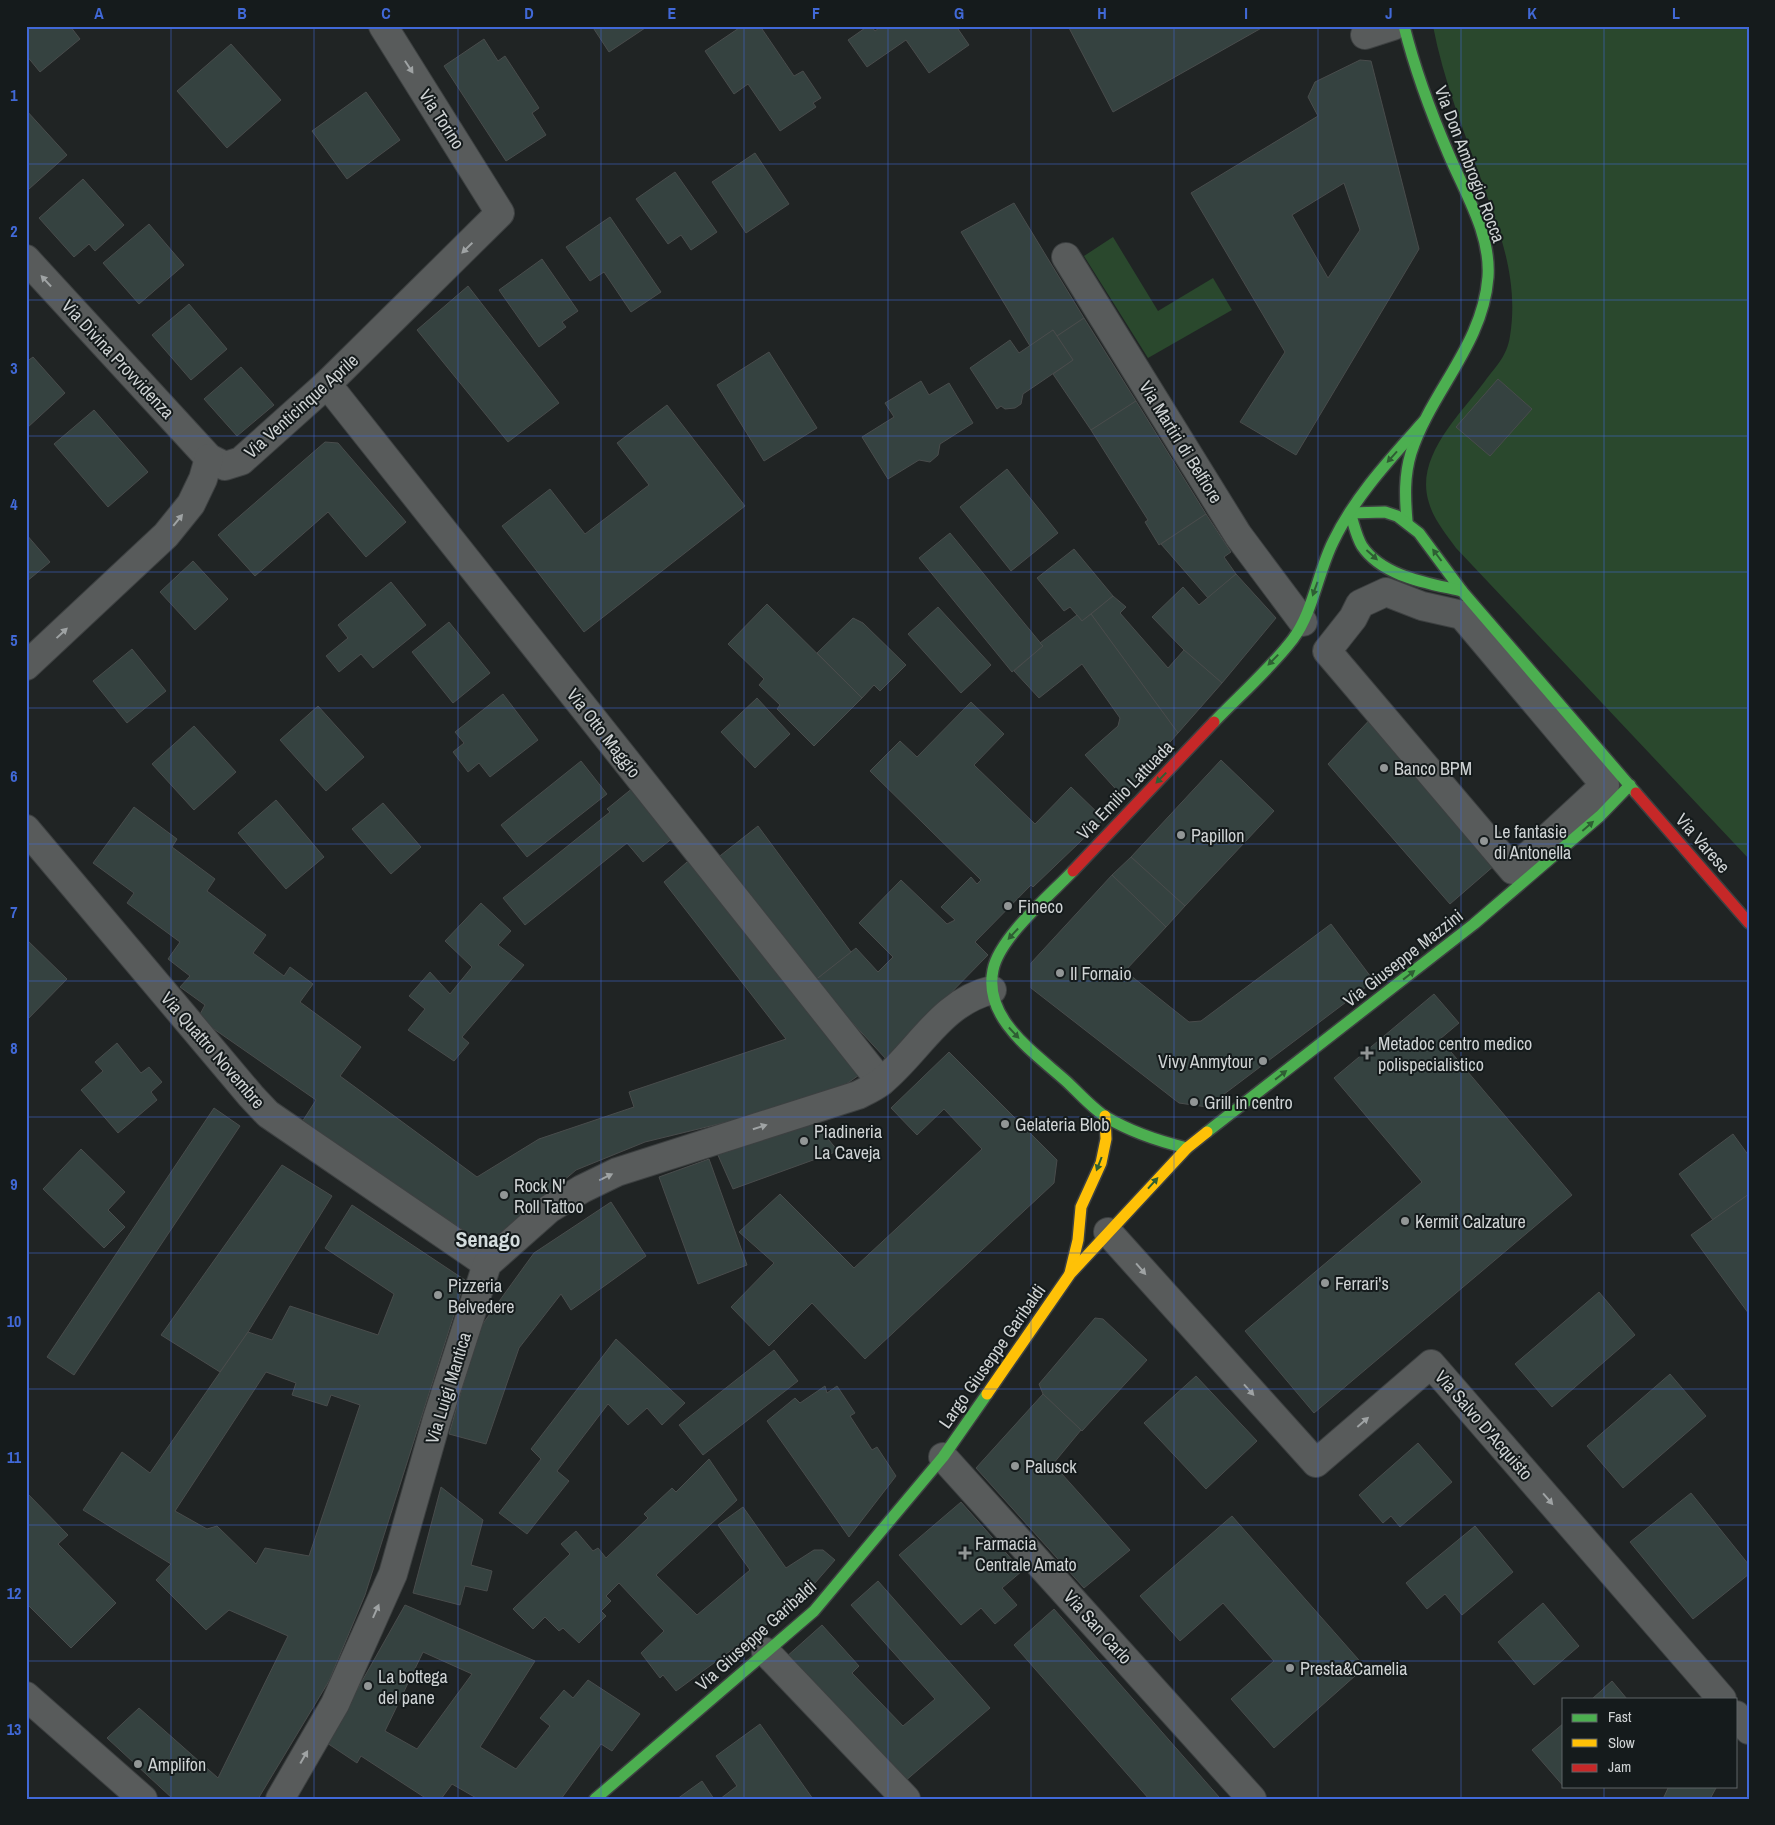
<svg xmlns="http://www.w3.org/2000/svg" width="1775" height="1825" viewBox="0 0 1775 1825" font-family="'Archivo Narrow',sans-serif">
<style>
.green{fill:#2a482d}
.building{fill:#354240;stroke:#494c4c;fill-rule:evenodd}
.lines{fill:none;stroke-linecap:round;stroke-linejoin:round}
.street-casing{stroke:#3d4041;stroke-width:30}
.fast-casing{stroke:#3d4041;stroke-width:14}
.slow-casing{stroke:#3d4041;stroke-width:14}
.jam-casing{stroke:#3d4041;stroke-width:14}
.street{stroke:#585b5b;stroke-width:28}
.fast{stroke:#4caf50;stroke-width:11}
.slow{stroke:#ffc107;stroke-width:11}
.jam{stroke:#c62828;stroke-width:11}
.oneway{fill:#9fa3a4}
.oneway2{fill:#2e5e33}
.grid{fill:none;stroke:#4169d7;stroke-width:1;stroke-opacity:0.55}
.poi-dot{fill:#929696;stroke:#151b1c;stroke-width:2}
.labels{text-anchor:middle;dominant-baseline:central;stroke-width:4;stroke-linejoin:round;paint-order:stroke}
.street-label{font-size:18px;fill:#cfd3d4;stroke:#151b1c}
.poi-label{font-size:18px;fill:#cfd3d4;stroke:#151b1c;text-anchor:start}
.district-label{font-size:22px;font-weight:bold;fill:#d3dcdd;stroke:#151b1c}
.neatline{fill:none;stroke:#4169d7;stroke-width:2}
.grid-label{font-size:16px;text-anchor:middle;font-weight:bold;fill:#4169d7}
</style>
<rect width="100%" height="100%" fill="#202424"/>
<g class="green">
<path d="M1433 26H1749V859L1456 548C1446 534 1434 520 1429 503 1414 457 1460 415 1485 381 1497 365 1507 356 1510 336 1519 281 1500 232 1482 182 1464 131 1443 79 1433 26Z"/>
<path d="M1113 237 1158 311 1213 278 1232 310 1148 358 1084 256Z"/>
</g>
<g class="building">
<path d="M26 26H70L80 39 40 72 26 55Z"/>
<path d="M592 26H648L609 52Z"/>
<path d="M742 26H760L794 76 803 71 821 98 813 103 816 107 780 131 748 84 734 94 705 51Z"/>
<path d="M868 26H871L875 31 882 26H956L969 45 929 73 906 40 867 67 848 40Z"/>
<path d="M1068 26H1265L1113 112Z"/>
<path d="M484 39 498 61 505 56 539 108 532 113 546 135 506 161 444 66Z"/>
<path d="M231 44 281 100 227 148 177 91Z"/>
<path d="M1360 60 1371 61 1419 249 1296 455 1240 422 1285 352 1191 193 1318 116 1308 97 1315 82ZM1344 183 1360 230 1328 278 1292 215Z"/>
<path d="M366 92 400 140 347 179 312 131Z"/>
<path d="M26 110 67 155 29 189 26 185Z"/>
<path d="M755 153 789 204 746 233 712 182Z"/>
<path d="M675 172 717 232 691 250 681 235 668 244 636 199Z"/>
<path d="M83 179 124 225 95 251 89 244 74 257 39 218Z"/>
<path d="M1014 203 1084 318 1057 336 1053 330 1030 346 961 232Z"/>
<path d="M610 217 661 292 631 312 604 272 590 281 566 247Z"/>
<path d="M149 224 184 265 139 304 103 263Z"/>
<path d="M542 259 578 311 562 322 566 327 539 347 499 290Z"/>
<path d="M468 286 559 403 508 442 417 330Z"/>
<path d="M189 304 227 349 191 380 152 335Z"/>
<path d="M1084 318 1136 401 1091 430 1053 374 1073 360 1057 336Z"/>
<path d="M1053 330 1073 360 1023 394 1021 404 1015 408 1005 409 1001 406 997 409 970 368 1010 340 1019 353Z"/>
<path d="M769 352 817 428 764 461 717 385Z"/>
<path d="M33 357 65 393 27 428 26 362Z"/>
<path d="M241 367 274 405 237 436 204 399Z"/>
<path d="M1498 379 1532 409 1490 456 1456 427Z"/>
<path d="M921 381 929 395 949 383 973 423 940 444 938 455 930 462 919 460 888 479 862 437 894 417 885 403Z"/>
<path d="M1136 401 1206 514 1159 545 1145 522 1148 520 1091 430Z"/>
<path d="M667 405 745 506 584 632 502 526 550 489 585 534 649 485 617 443Z"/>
<path d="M94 410 148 472 108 507 54 444Z"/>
<path d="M325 442 338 443 406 522 366 557 328 512 255 576 218 535Z"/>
<path d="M1007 469 1058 533 1011 571 960 507Z"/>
<path d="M1206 514 1231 552 1224 557 1236 574 1208 598 1161 544Z"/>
<path d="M950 533 1043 646 1012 672 919 558Z"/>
<path d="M26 534 50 562 26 582Z"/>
<path d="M1074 549 1113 596 1082 621 1070 607 1064 611 1037 578Z"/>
<path d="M193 561 228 599 195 630 160 592Z"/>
<path d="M1236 574 1276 618 1222 683 1184 650 1152 617 1183 587 1199 605Z"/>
<path d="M391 582 426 625 373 668 361 654 339 672 326 656 348 638 338 625Z"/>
<path d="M1113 596 1126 607 1120 613 1168 668 1184 650 1222 683 1178 733 1091 614Z"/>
<path d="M767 604 862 698 814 746 777 709 780 705 759 685 764 679 728 644Z"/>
<path d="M938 607 991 665 961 693 908 634Z"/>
<path d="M1091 614 1178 733 1122 796 1085 755 1118 726 1120 718 1082 664 1039 698 1014 671 1043 646 1040 643 1077 615 1082 621Z"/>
<path d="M853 618 863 623 906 665 880 691 874 685 862 698 817 653Z"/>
<path d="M449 622 490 673 453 703 412 652Z"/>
<path d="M132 649 166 691 127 723 93 681Z"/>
<path d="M503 694 538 740 490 777 479 763 468 772 453 752 464 743 455 732Z"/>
<path d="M757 698 790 734 755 768 721 732Z"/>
<path d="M971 702 1004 734 974 765 1035 824 1071 787 1104 819 1033 887 1031 885 975 942 988 955 886 1059 814 981 856 948 878 972 893 957 859 923 901 880 947 924 955 920 941 907 971 877 977 884 981 880 870 771 900 741 917 757Z"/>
<path d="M318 706 364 757 326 791 280 740Z"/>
<path d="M1377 712 1503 858 1450 904 1328 764Z"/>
<path d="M194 726 236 772 194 810 152 764Z"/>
<path d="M1221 760 1274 811 1185 906 1131 857Z"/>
<path d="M581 761 607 794 527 857 501 825Z"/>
<path d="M634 787 674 837 643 862 627 843 525 925 503 898 610 812 607 809Z"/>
<path d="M276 800 324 857 286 889 238 833Z"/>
<path d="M383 803 421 847 391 874 352 829Z"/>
<path d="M134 807 177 839 172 847 215 879 207 891 266 935 253 953 284 976 290 967 313 984 300 1002 361 1047 340 1076 477 1177 539 1139 634 1107 629 1092 786 1039 664 882 694 856 862 1073 842 1087 760 1114 645 1142 576 1170 487 1246 302 1122 316 1100 198 1018 205 1005 180 987 190 976 168 959 180 942 127 903 134 893 93 863Z"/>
<path d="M758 826 851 952 814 981 716 859Z"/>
<path d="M1131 857 1185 906 1166 927 1112 875Z"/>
<path d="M1112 875 1166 927 1125 971 1189 1022 1201 1021 1331 924 1374 981 1207 1107 1179 1103 1031 988V963Z"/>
<path d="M481 903 511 931 498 945 524 965 462 1037 469 1043 454 1061 408 1030 425 1009 409 996 430 972 450 994 472 967 445 941Z"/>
<path d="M26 939 67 979 26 1021Z"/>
<path d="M1434 994 1459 1023 1440 1039 1572 1195 1314 1413 1245 1331 1422 1182 1334 1078Z"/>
<path d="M117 1043 141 1073 149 1067 162 1082 151 1092 157 1100 118 1133 81 1090 103 1071 95 1062Z"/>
<path d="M949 1052 1057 1160 1054 1183 865 1359 812 1303 769 1346 731 1307 774 1263 739 1232 780 1194 854 1268 982 1149 944 1109 917 1135 891 1108Z"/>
<path d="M214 1108 240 1126 74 1375 47 1357Z"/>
<path d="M814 1122 838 1151 733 1189 717 1153Z"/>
<path d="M1733 1134 1749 1156V1194L1713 1220 1679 1174Z"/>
<path d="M81 1149 125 1192 108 1210 125 1227 104 1248 43 1189Z"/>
<path d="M709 1159 747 1265 698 1284 659 1177Z"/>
<path d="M282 1165 332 1196 248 1332 220 1372 161 1335Z"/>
<path d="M1749 1194V1314L1691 1235Z"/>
<path d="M611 1202 646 1256 571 1310 561 1294 519 1348 486 1444 449 1434 479 1329 534 1253Z"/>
<path d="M352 1205 465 1280 365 1595 329 1681 258 1799H173L107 1738 139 1708 218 1778 288 1636 229 1610 206 1630 156 1580 171 1564 83 1510 122 1452 150 1473 248 1332 272 1340 290 1306 378 1335 394 1294 325 1248ZM266 1372 296 1383 292 1395 327 1406 331 1395 360 1405 309 1556 265 1548 256 1564 217 1526 207 1529 175 1511Z"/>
<path d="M1599 1292 1635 1335 1552 1407 1515 1364Z"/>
<path d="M1095 1318 1103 1319 1147 1360 1082 1431 1043 1394 1039 1384Z"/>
<path d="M616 1339 685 1403 662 1425 647 1408 628 1425 608 1404 557 1471 569 1481 527 1534 499 1513 541 1459 531 1449Z"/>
<path d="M774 1350 798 1381 703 1455 679 1425Z"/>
<path d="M1670 1374 1706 1416 1623 1488 1587 1446Z"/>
<path d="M1196 1376 1257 1441 1206 1489 1144 1423Z"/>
<path d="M825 1386 827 1393 837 1386 855 1413 850 1416 872 1450 877 1447 896 1476 849 1537 767 1421 795 1398 800 1403Z"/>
<path d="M1043 1394 1081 1430 1053 1464 1130 1550 1084 1588 976 1468Z"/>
<path d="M1418 1443 1452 1482 1400 1527 1391 1516 1383 1523 1359 1495Z"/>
<path d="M709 1459 737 1500 656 1575 697 1615 750 1570 718 1525 743 1507 786 1568 814 1550H823L835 1560 802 1598 676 1691 663 1675 660 1678 641 1653 664 1631 619 1583 606 1596 611 1601 601 1611 606 1616 579 1643 563 1628 559 1631 545 1617 533 1629 513 1609 570 1554 561 1544 576 1531 593 1551 598 1548 606 1558 648 1518 644 1514 672 1488 676 1492Z"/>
<path d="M441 1487 483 1520 471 1565 492 1571 487 1591 465 1586 460 1605 413 1593Z"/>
<path d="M26 1492 68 1535 58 1544 116 1603 71 1648 26 1603Z"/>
<path d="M1691 1493 1749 1565V1574L1693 1619 1630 1542Z"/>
<path d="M961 1502 1022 1571 1002 1588 1017 1605 995 1624 981 1608 961 1625 899 1555Z"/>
<path d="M1232 1516 1365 1667 1274 1748 1231 1699 1274 1661 1223 1603 1180 1641 1140 1596Z"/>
<path d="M1475 1526 1513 1572 1462 1615 1445 1594 1427 1609 1406 1583Z"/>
<path d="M878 1581 990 1708 904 1782 785 1658 822 1625 859 1666 852 1673 903 1726 935 1699 851 1605Z"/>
<path d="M1543 1603 1579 1646 1534 1685 1498 1642Z"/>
<path d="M405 1605 535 1661 480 1747 516 1769 550 1726 540 1718 564 1690 573 1698 588 1680 640 1714 612 1751 601 1744 561 1799H478L452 1784 441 1799H427L361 1756 357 1763 327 1743ZM423 1652 472 1674 417 1749 385 1731Z"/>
<path d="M1054 1609 1219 1797 1217 1799H1149L1014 1645Z"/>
<path d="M1612 1681 1627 1699H1592Z"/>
<path d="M1564 1723V1786H1567L1565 1788 1532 1750Z"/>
<path d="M760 1724 813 1799H720L737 1786 716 1756Z"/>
<path d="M702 1781 714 1799H677Z"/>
<path d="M1669 1786H1714L1716 1788 1710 1799H1663Z"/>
</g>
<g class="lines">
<defs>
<g id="street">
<path d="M1365 35 1393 26"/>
<path d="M1066 257 1238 535 1303 622"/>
<path d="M26 259 209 458 225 466 241 461 327 384 500 213 383 26"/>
<path d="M327 384 881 1082"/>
<path d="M1386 592 1422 606 1462 615 1605 785 1513 870 1327 651 1353 618 1360 604Z"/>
<path d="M26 666 166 535 191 504 203 479 209 458"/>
<path d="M26 829 251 1096 268 1114 487 1264"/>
<path d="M1108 1232 1316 1463 1431 1364 1722 1699"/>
<path d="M943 1457 1252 1799"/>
<path d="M766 1652 906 1799"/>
<path d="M26 1696 143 1799"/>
<path d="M1736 1715 1749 1730"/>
<path d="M280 1799 335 1704 393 1574 437 1419 487 1264 549 1209 582 1189 617 1172 858 1095C866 1091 875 1087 881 1082 919 1051 941 1002 992 990"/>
</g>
<g id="fast">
<path d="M1404 26C1415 70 1431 113 1449 155 1465 193 1491 234 1488 277 1483 345 1431 391 1411 453 1404 476 1405 498 1407 521"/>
<path d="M1350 513 1385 512 1397 516 1419 533 1462 591 1636 793"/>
<path d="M1350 513C1354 524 1356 536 1362 546 1383 577 1428 583 1462 591"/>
<path d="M1214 722C1240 695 1271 668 1293 639 1313 612 1318 572 1333 542 1355 496 1391 458 1424 421"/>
<path d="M1073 871C1050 895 999 938 993 970 983 1019 1035 1053 1066 1081 1079 1093 1092 1108 1106 1117 1131 1132 1158 1141 1187 1148"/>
<path d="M1207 1132 1474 924 1600 816 1630 785"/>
<path d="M595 1799 814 1611 943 1457 987 1394"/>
</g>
<g id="slow">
<path d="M1070 1273 1078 1240 1081 1207 1101 1163 1106 1139 1105 1116"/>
<path d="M987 1394 1070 1274 1187 1148 1207 1132"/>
</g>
<g id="jam">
<path d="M1636 793 1749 923"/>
<path d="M1073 871 1214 722"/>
</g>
</defs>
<use href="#street" class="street-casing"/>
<use href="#fast" class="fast-casing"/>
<use href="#slow" class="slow-casing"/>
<use href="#jam" class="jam-casing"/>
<use href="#street" class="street"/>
<use href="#fast" class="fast"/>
<use href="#slow" class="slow"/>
<use href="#jam" class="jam"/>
</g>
<defs><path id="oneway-solid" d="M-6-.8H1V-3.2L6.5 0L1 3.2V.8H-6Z" transform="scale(1.25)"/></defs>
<g class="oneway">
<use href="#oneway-solid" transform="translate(409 67) rotate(57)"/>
<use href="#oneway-solid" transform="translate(467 248) rotate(136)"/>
<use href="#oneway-solid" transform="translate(46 281) rotate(-133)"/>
<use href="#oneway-solid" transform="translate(178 520) rotate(-51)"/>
<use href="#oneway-solid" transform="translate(62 633) rotate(-43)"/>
<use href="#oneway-solid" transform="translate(760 1127) rotate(-18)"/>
<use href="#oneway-solid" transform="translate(606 1177) rotate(-26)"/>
<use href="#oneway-solid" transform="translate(1141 1269) rotate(49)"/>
<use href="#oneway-solid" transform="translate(1249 1390) rotate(48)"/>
<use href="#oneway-solid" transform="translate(1363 1422) rotate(-41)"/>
<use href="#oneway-solid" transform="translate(1548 1499) rotate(49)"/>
<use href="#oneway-solid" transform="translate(376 1611) rotate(-66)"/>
<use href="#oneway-solid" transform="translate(304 1757) rotate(-60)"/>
</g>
<g class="oneway2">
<use href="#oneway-solid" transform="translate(1392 457) rotate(132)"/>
<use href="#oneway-solid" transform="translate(1372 555) rotate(42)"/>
<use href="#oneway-solid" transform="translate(1437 555) rotate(-127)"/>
<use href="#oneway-solid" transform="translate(1315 589) rotate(110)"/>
<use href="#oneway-solid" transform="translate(1273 660) rotate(134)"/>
<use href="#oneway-solid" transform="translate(1161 778) rotate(134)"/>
<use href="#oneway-solid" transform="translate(1588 826) rotate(-41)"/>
<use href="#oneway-solid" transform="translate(1013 934) rotate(133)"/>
<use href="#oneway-solid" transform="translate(1409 975) rotate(-38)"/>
<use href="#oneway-solid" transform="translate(1014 1033) rotate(47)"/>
<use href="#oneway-solid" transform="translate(1281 1075) rotate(-38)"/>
<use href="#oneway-solid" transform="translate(1099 1164) rotate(111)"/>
<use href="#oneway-solid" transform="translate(1153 1183) rotate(-48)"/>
</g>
<path class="grid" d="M171 26V1799M314 26V1799M458 26V1799M601 26V1799M744 26V1799M888 26V1799M1031 26V1799M1174 26V1799M1318 26V1799M1461 26V1799M1604 26V1699M26 164H1749M26 300H1749M26 436H1749M26 572H1749M26 708H1749M26 844H1749M26 981H1749M26 1117H1749M26 1253H1749M26 1389H1749M26 1525H1749M26 1661H1749M1604 1786V1799"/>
<g class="poi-dot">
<circle cx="1384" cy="768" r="5"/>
<circle cx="1181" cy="835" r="5"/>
<circle cx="1484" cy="841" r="5"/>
<circle cx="1008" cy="906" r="5"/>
<circle cx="1060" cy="973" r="5"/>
<path d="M1364.5 1045.5h5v5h5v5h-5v5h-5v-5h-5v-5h5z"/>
<circle cx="1263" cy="1061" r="5"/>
<circle cx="1194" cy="1102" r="5"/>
<circle cx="1005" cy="1124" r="5"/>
<circle cx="804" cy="1141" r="5"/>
<circle cx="504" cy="1195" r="5"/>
<circle cx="1405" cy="1221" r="5"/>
<circle cx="1325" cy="1283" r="5"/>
<circle cx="438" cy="1295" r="5"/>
<circle cx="1015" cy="1466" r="5"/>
<path d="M962.5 1545.5h5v5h5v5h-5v5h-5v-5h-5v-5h5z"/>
<circle cx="1290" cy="1668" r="5"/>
<circle cx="368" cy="1686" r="5"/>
<circle cx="138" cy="1764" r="5"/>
</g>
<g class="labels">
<g class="street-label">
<text transform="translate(442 119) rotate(57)">Via Torino</text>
<text transform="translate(1470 164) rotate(69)">Via Don Ambrogio Rocca</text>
<text transform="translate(118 359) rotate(47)">Via Divina Provvidenza</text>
<text transform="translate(301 406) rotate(-42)">Via Venticinque Aprile</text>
<text transform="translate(1181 442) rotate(58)">Via Martiri di Belfiore</text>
<text transform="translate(604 733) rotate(52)">Via Otto Maggio</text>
<text transform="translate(1125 790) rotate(-46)">Via Emilio Lattuada</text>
<text transform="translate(1703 843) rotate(49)">Via Varese</text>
<text transform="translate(1403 958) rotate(-38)">Via Giuseppe Mazzini</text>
<text transform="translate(213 1050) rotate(49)">Via Quattro Novembre</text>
<text transform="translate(992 1356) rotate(-55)">Largo Giuseppe Garibaldi</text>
<text transform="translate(448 1388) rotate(-73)">Via Luigi Mantica</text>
<text transform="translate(1484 1425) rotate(49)">Via Salvo D'Acquisto</text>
<text transform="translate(1098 1627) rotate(48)">Via San Carlo</text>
<text transform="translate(756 1635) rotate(-42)">Via Giuseppe Garibaldi</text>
</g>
<g class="poi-label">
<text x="1394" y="768">Banco BPM</text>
<text x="1494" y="831">Le fantasie<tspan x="1494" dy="21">di Antonella</tspan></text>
<text x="1191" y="835">Papillon</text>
<text x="1018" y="906">Fineco</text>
<text x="1070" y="973">Il Fornaio</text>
<text x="1378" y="1043">Metadoc centro medico<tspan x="1378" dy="21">polispecialistico</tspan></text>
<text x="1253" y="1061" text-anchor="end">Vivy Anmytour</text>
<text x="1204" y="1102">Grill in centro</text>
<text x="1015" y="1124">Gelateria Blob</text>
<text x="814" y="1131">Piadineria<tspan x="814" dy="21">La Caveja</tspan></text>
<text x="514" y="1185">Rock N'<tspan x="514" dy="21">Roll Tattoo</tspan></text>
<text x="1415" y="1221">Kermit Calzature</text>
<text x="1335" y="1283">Ferrari's</text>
<text x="448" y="1285">Pizzeria<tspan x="448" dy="21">Belvedere</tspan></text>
<text x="1025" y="1466">Palusck</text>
<text x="975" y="1543">Farmacia<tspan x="975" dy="21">Centrale Amato</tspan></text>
<text x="1300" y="1668">Presta&amp;Camelia</text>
<text x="378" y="1676">La bottega<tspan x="378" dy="21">del pane</tspan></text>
<text x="148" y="1764">Amplifon</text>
</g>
<g class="district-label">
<text x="488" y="1239">Senago</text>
</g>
</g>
<rect width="1775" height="1825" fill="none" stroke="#151b1c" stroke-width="55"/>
<rect x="1562" y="1698" width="175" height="90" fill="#151b1c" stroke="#5f6566"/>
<rect x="1572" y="1714" width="25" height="8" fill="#4caf50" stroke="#5f6566"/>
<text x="1608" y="1722" font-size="15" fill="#cfd3d4">Fast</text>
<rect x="1572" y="1739" width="25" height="8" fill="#ffc107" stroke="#5f6566"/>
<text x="1608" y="1748" font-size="15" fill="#cfd3d4">Slow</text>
<rect x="1572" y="1764" width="25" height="8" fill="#c62828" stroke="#5f6566"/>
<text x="1608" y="1772" font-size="15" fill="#cfd3d4">Jam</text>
<rect x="28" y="28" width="1720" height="1770" class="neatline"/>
<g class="grid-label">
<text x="99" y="19">A</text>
<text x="242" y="19">B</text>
<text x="386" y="19">C</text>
<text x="529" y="19">D</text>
<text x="672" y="19">E</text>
<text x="816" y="19">F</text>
<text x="959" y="19">G</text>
<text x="1102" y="19">H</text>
<text x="1246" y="19">I</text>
<text x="1389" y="19">J</text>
<text x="1532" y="19">K</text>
<text x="1676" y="19">L</text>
<text x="14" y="101">1</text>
<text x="14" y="237">2</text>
<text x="14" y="374">3</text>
<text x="14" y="510">4</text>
<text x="14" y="646">5</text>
<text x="14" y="782">6</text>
<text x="14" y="918">7</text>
<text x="14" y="1054">8</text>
<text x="14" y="1190">9</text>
<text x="14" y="1327">10</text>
<text x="14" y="1463">11</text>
<text x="14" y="1599">12</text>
<text x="14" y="1735">13</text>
</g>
</svg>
